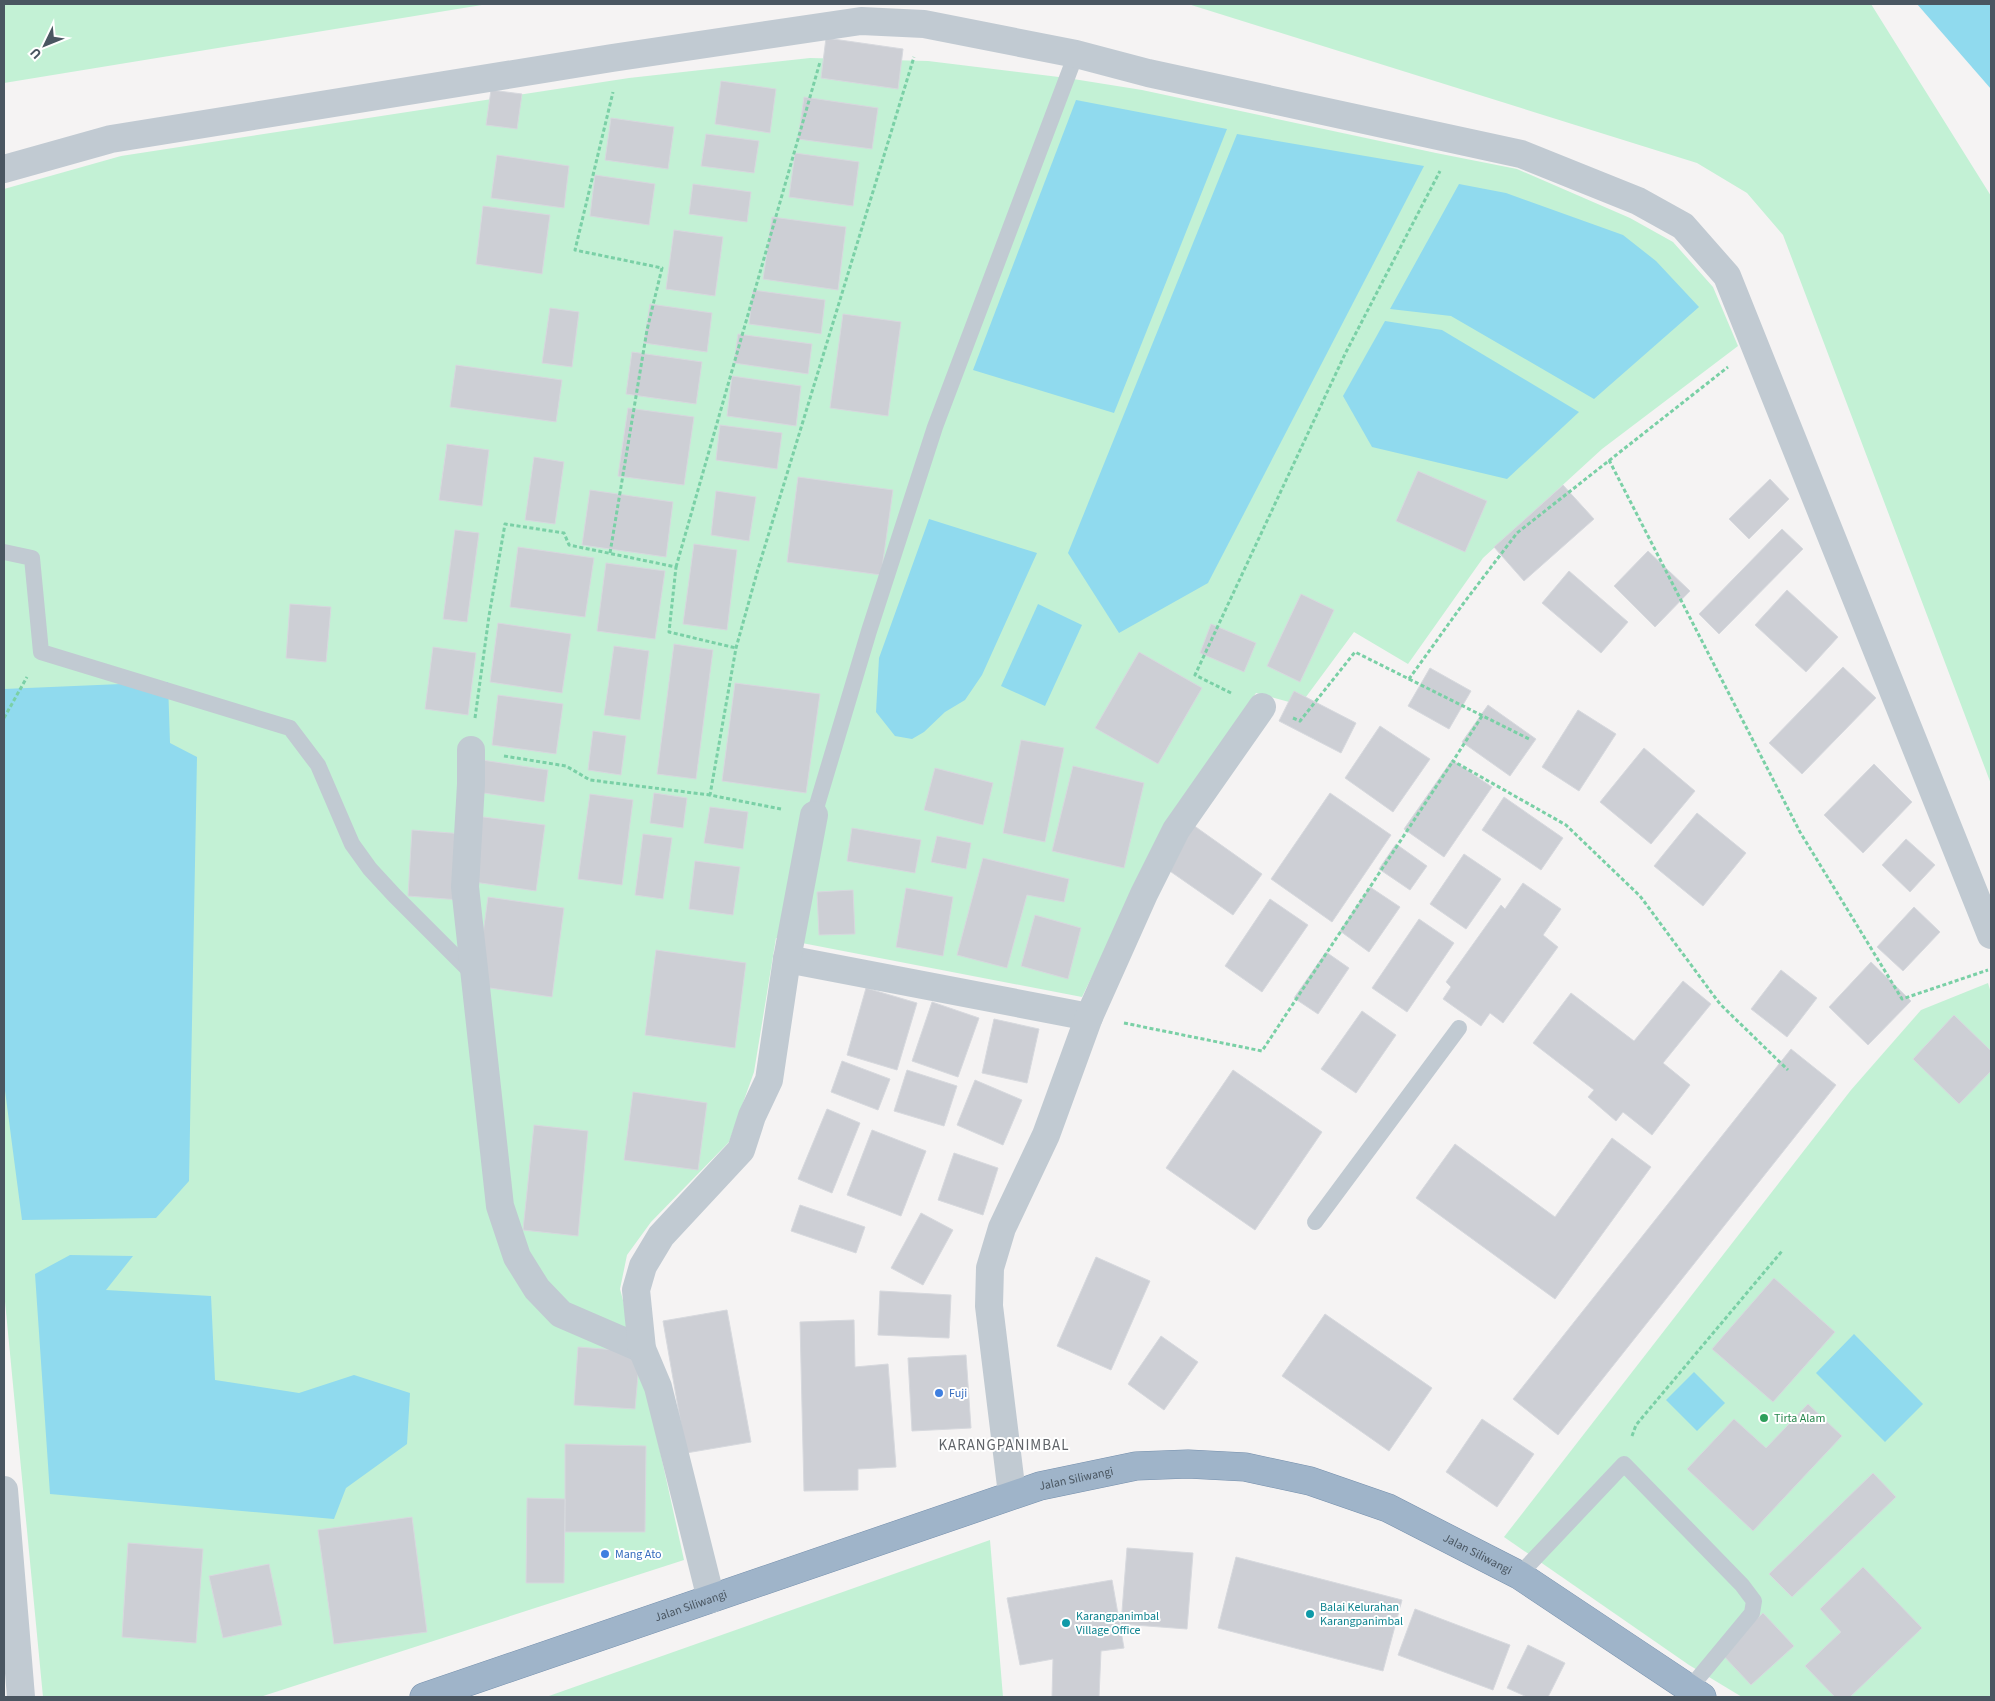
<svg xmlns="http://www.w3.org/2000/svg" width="1995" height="1701" viewBox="0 0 1995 1701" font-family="'Source Sans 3',sans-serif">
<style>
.green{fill:#c3f1d5}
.water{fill:#90daee}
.building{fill:#cdcfd5;stroke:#d7d9de}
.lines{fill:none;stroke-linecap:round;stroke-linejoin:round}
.trunk-casing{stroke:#7690ad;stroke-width:29}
.path{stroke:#7ad0a6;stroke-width:3;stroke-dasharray:4 2.5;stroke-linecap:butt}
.service{stroke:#c1cad2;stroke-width:16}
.minor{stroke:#c1cad2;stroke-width:28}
.trunk{stroke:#9fb4c9;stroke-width:28}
.shop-dot{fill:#3f7fe0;stroke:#fff;stroke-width:2}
.leisure-dot{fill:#2e9e5b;stroke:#fff;stroke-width:2}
.culture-dot{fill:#0f9aa8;stroke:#fff;stroke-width:2}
.labels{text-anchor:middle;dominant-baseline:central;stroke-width:4;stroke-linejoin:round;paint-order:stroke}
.shop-label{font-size:12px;fill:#366cbe;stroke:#fff;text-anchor:start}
.leisure-label{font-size:12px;fill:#27864d;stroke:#fff;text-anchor:start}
.street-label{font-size:12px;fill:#4a5661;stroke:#fff}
.culture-label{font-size:12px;fill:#0d838f;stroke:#fff;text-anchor:start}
.quarter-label{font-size:15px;letter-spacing:1px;fill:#5f6368;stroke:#fff}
</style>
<rect width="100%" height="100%" fill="#f5f3f3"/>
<g class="green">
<path d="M4 4H488L4 83Z"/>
<path d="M1188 4H1871L1991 196V784L1783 235 1747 193 1697 163Z"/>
<path d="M810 58 928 61 1067 78 1142 90 1436 153 1517 169 1630 218 1673 242 1713 287 1738 346 1602 449 1483 558 1408 664 1354 632 1300 705 1256 693 1166 825 1082 997 776 938 754 1072 729 1142 651 1222 627 1255 620 1289 647 1392 684 1560 260 1697H43L4 1291V189L121 156 629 78Z"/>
<path d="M1988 983 1991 993V1697H1742L1689 1665 1504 1537 1851 1090 1921 1010Z"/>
<path d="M990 1540 1003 1697H546Z"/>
</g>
<g class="water">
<path d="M1917 4H1991V89Z"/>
<path d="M1076 100 1227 129 1114 413 973 370Z"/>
<path d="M1237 134 1424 166 1208 583 1119 633 1068 553Z"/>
<path d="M1459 184 1506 193 1623 235 1656 261 1699 307 1594 399 1451 316 1390 309Z"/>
<path d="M1385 321 1442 330 1579 412 1507 479 1372 447 1343 396Z"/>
<path d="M929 519 1037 553 982 675 965 700 945 712 924 732 912 739 895 736 876 712 879 658Z"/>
<path d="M1038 604 1082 625 1045 706 1001 686Z"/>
<path d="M168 682 170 743 197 757 189 1181 156 1218 22 1220 4 1083V689Z"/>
<path d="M70 1255 133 1256 106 1290 211 1296 215 1380 299 1393 354 1375 410 1393 407 1444 346 1488 334 1519 50 1494 35 1274Z"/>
<path d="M1854 1334 1923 1404 1885 1442 1816 1373Z"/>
<path d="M1694 1372 1725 1403 1697 1431 1666 1400Z"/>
</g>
<g class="building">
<path d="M826 38 903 49 898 89 821 78Z"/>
<path d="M721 81 776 89 770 133 715 124Z"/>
<path d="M491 90 522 94 517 129 486 125Z"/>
<path d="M804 97 878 108 872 149 798 139Z"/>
<path d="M611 118 674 127 668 169 605 160Z"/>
<path d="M706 134 759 141 754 173 701 166Z"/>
<path d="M795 153 859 162 853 206 789 197Z"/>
<path d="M497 155 569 166 564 208 491 198Z"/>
<path d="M595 175 655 184 649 225 590 216Z"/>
<path d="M693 184 751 192 747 222 689 214Z"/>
<path d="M483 206 550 215 542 274 476 264Z"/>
<path d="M772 217 846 227 838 290 763 279Z"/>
<path d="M674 230 723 237 715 296 666 289Z"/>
<path d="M753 290 825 300 821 334 749 324Z"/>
<path d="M650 304 712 313 707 352 644 343Z"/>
<path d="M550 308 579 312 572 367 542 363Z"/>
<path d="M843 314 901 322 888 416 830 408Z"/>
<path d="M738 334 812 344 808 374 734 363Z"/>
<path d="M632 352 702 362 696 404 626 394Z"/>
<path d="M456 365 562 380 556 422 450 407Z"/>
<path d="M732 376 801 386 796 426 727 416Z"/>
<path d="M628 408 694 417 684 485 618 476Z"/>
<path d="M720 425 782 433 777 469 716 460Z"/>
<path d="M447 444 489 450 482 506 439 500Z"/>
<path d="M534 457 564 462 555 524 525 520Z"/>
<path d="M1418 471 1487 501 1465 552 1396 521Z"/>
<path d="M798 477 893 490 881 575 787 562Z"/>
<path d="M1770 479 1789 499 1749 539 1729 519Z"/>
<path d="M1563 485 1594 519 1524 581 1494 547Z"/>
<path d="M590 490 673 502 666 557 582 545Z"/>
<path d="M716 491 756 497 749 541 711 535Z"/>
<path d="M1782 529 1803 549 1719 634 1699 614Z"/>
<path d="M455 530 479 533 467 622 443 619Z"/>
<path d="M694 544 737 550 727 630 683 624Z"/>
<path d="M518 547 594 558 585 617 510 607Z"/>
<path d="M1648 551 1690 591 1655 627 1614 586Z"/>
<path d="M606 563 665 571 655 639 597 631Z"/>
<path d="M1569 571 1628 622 1601 653 1542 603Z"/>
<path d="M1787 590 1838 637 1806 672 1755 625Z"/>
<path d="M1301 594 1334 610 1300 682 1267 666Z"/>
<path d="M290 604 331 607 326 662 286 658Z"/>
<path d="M498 623 571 634 562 693 490 682Z"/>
<path d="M1211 624 1256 643 1244 672 1200 653Z"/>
<path d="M674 644 713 650 696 779 657 774Z"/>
<path d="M614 646 649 651 640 720 604 715Z"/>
<path d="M433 647 476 653 468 715 425 709Z"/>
<path d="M1139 652 1202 688 1158 764 1095 728Z"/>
<path d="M1843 667 1876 698 1802 774 1769 743Z"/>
<path d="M1430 668 1471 691 1449 729 1408 706Z"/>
<path d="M735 683 820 694 806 793 722 781Z"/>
<path d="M1294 691 1356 723 1341 753 1279 721Z"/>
<path d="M498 695 563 704 556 754 492 745Z"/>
<path d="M1488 705 1536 739 1510 776 1462 742Z"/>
<path d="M1578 710 1616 734 1579 791 1542 767Z"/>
<path d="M1380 726 1430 759 1393 812 1345 778Z"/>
<path d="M593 731 626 736 621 775 588 770Z"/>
<path d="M1021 740 1064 748 1045 842 1003 833Z"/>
<path d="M1644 748 1695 791 1651 844 1600 802Z"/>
<path d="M482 760 548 770 544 802 477 792Z"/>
<path d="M1452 760 1492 787 1444 857 1404 829Z"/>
<path d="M1874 764 1912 802 1863 853 1824 815Z"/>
<path d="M1073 766 1144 783 1124 868 1052 851Z"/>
<path d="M935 768 993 783 983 825 924 810Z"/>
<path d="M654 793 687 798 683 828 650 823Z"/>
<path d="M1330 793 1391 835 1332 922 1271 879Z"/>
<path d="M590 794 633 800 622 885 578 879Z"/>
<path d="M1504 797 1563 838 1541 870 1482 830Z"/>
<path d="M710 807 748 812 743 849 704 843Z"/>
<path d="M1697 813 1746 853 1703 906 1654 866Z"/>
<path d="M476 816 545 825 536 891 467 881Z"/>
<path d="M1193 825 1262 874 1233 915 1164 867Z"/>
<path d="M852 828 921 840 915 873 847 861Z"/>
<path d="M412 830 464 834 460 900 408 896Z"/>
<path d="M643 834 672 838 663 899 635 895Z"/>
<path d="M937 836 971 843 966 869 931 862Z"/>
<path d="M1906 839 1935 865 1910 892 1882 865Z"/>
<path d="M1396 844 1427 866 1410 890 1379 869Z"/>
<path d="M1464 854 1501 879 1466 929 1430 904Z"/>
<path d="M983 858 1069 879 1064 902 1027 895 1007 968 957 955Z"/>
<path d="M695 861 740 867 733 915 689 909Z"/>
<path d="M1523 883 1561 909 1543 935 1558 947 1503 1023 1490 1013 1481 1026 1443 999 1451 987 1446 982 1501 905 1505 909Z"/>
<path d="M1370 887 1400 907 1369 952 1340 931Z"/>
<path d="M906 888 953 897 943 956 896 947Z"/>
<path d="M853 890 855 934 819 935 817 892Z"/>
<path d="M488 897 564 908 552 997 476 986Z"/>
<path d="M1270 899 1308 925 1262 992 1225 966Z"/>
<path d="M1914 907 1940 932 1903 971 1877 947Z"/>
<path d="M1035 915 1081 928 1068 979 1021 966Z"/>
<path d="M1419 919 1454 943 1407 1012 1372 988Z"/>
<path d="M656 950 746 963 735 1048 645 1035Z"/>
<path d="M1326 952 1349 968 1318 1014 1294 998Z"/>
<path d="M1871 962 1911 1001 1868 1045 1829 1007Z"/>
<path d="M1781 970 1817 998 1787 1037 1751 1009Z"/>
<path d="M1683 981 1711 1004 1663 1063 1690 1085 1652 1135 1623 1112 1616 1121 1588 1097 1594 1090 1533 1043 1571 993 1634 1041Z"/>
<path d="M866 988 917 1003 897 1070 847 1055Z"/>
<path d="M932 1002 979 1018 958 1077 912 1061Z"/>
<path d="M1362 1011 1396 1035 1356 1093 1321 1069Z"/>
<path d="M1954 1015 1991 1051V1071L1959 1104 1913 1059Z"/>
<path d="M994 1019 1039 1029 1027 1083 982 1073Z"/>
<path d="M1791 1049 1836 1085 1558 1435 1513 1399Z"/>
<path d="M842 1061 890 1079 878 1110 831 1092Z"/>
<path d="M907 1070 957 1086 944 1126 894 1111Z"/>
<path d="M1233 1070 1322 1132 1255 1230 1166 1168Z"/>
<path d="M975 1080 1022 1100 1003 1145 957 1125Z"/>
<path d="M633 1092 707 1103 698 1170 624 1160Z"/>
<path d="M827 1109 860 1123 832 1193 798 1179Z"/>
<path d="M534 1125 588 1131 578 1236 523 1230Z"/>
<path d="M872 1130 926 1151 901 1216 847 1195Z"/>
<path d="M1612 1138 1651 1167 1555 1299 1416 1198 1455 1144 1555 1217Z"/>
<path d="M954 1153 998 1168 983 1215 938 1200Z"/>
<path d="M800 1205 865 1227 856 1253 791 1231Z"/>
<path d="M921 1213 953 1230 923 1285 891 1268Z"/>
<path d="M1096 1257 1150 1281 1111 1370 1057 1346Z"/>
<path d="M1774 1278 1835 1332 1773 1402 1712 1349Z"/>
<path d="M880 1291 951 1295 949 1338 878 1335Z"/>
<path d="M727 1310 751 1442 686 1453 663 1321Z"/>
<path d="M1325 1314 1432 1388 1389 1451 1282 1376Z"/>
<path d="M854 1320 855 1367 888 1364 896 1467 858 1469V1490L804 1491 800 1322Z"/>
<path d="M1161 1336 1198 1362 1164 1410 1128 1384Z"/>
<path d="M578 1347 640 1352 635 1409 574 1405Z"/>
<path d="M966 1355 971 1428 912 1431 908 1358Z"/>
<path d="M1808 1404 1842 1436 1753 1531 1687 1469 1734 1419 1766 1448Z"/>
<path d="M1482 1419 1534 1454 1497 1507 1446 1472Z"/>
<path d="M565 1444 646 1446 645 1532H565Z"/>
<path d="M1873 1473 1896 1497 1792 1597 1769 1574Z"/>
<path d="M527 1498 565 1499 564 1583H526Z"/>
<path d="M412 1517 427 1632 334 1644 318 1530Z"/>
<path d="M128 1543 203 1549 196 1643 122 1637Z"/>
<path d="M1127 1548 1193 1553 1187 1629 1121 1624Z"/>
<path d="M1236 1557 1402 1600 1383 1671 1218 1628Z"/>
<path d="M269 1564 282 1625 223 1638 209 1576Z"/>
<path d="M1863 1567 1922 1628 1850 1697H1835L1805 1666 1841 1632 1820 1609Z"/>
<path d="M1112 1580 1124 1648 1101 1651 1099 1697H1052L1053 1659 1020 1665 1007 1598Z"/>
<path d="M1415 1609 1510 1645 1493 1690 1398 1655Z"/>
<path d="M1763 1613 1794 1646 1751 1685 1721 1653Z"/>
<path d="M1528 1645 1565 1663 1548 1697H1527L1507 1688Z"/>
</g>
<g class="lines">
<defs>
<g id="trunk">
<path id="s1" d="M424 1697 1040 1486 1136 1466 1188 1464 1245 1467 1310 1481 1388 1508 1519 1575 1702 1697"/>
</g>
</defs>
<use href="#trunk" class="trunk-casing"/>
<g class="path">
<path d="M1609 460 1800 832 1902 999 1988 970"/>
<path d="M610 553 647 330 662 268 575 250 613 92"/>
<path d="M676 567 820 62"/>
<path d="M1409 679 1531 740"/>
<path d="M1231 693 1195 675 1345 354 1440 171"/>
<path d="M1482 716 1453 761 1566 825 1640 896 1720 1004 1788 1070"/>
<path d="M4 718 27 677"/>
<path d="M475 718 489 616 505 524 564 533 569 545 676 567 669 632 736 648"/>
<path d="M1293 718 1300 721 1355 652 1409 679 1463 604 1517 533 1728 367"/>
<path d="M504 756 566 766 590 780 710 795"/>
<path d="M781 809 710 795 736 648 758 569 914 57"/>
<path d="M1124 1023 1262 1051 1453 761"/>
<path d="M1632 1436 1636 1425 1782 1251"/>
</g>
<g class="service">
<path d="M4 552 32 558 41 652 290 728 318 765 352 844 370 869 394 895 473 974"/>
<path d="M814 815 869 631 935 427 1076 54"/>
<path d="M1315 1222 1459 1028"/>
<path d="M1519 1575 1624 1464 1742 1585 1754 1601 1752 1613 1689 1689"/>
</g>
<g class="minor">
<path d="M4 169 111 139 612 58 861 21 924 24 1076 54 1148 73 1521 154 1638 201 1683 226 1727 276 1991 935"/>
<path d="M471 750V784L465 887 500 1206 517 1257 537 1289 561 1314 642 1349"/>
<path d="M787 959 1089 1017"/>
<path d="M4 1490 21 1697"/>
<path d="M1012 1494 989 1306 990 1268 1002 1228 1046 1135 1089 1017 1144 894 1176 830 1262 707"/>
<path d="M711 1599 658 1387 642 1349 636 1290 643 1266 661 1236 741 1150 752 1116 769 1080 787 959 814 815"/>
</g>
<use href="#trunk" class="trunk"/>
</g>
<g class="shop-dot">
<circle cx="939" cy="1393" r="5"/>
<circle cx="605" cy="1554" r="5"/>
</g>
<circle class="leisure-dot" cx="1764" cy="1418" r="5"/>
<g class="culture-dot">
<circle cx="1310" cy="1614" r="5"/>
<circle cx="1066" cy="1623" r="5"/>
</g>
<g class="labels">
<g class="shop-label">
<text x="949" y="1393">Fuji</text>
<text x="615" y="1554">Mang Ato</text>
</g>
<g class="leisure-label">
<text x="1774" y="1418">Tirta Alam</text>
</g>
<g class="street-label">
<text stroke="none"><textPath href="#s1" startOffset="688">Jalan Siliwangi</textPath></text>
<text stroke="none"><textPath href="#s1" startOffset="1108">Jalan Siliwangi</textPath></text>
<text stroke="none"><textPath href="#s1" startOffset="282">Jalan Siliwangi</textPath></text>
</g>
<g class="culture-label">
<text x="1320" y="1607">Balai Kelurahan<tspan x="1320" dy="14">Karangpanimbal</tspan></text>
<text x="1076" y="1616">Karangpanimbal<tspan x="1076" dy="14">Village Office</tspan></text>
</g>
<g class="quarter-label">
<text x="1004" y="1445">KARANGPANIMBAL</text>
</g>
</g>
<rect width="1995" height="1701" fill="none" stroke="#4a5661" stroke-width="10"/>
<g transform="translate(45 45) rotate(227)" stroke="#ffffff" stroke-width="4" paint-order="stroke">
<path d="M0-4L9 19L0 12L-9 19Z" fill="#4a5661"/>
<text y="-8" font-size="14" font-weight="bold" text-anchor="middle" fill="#4a5661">U</text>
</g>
</svg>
